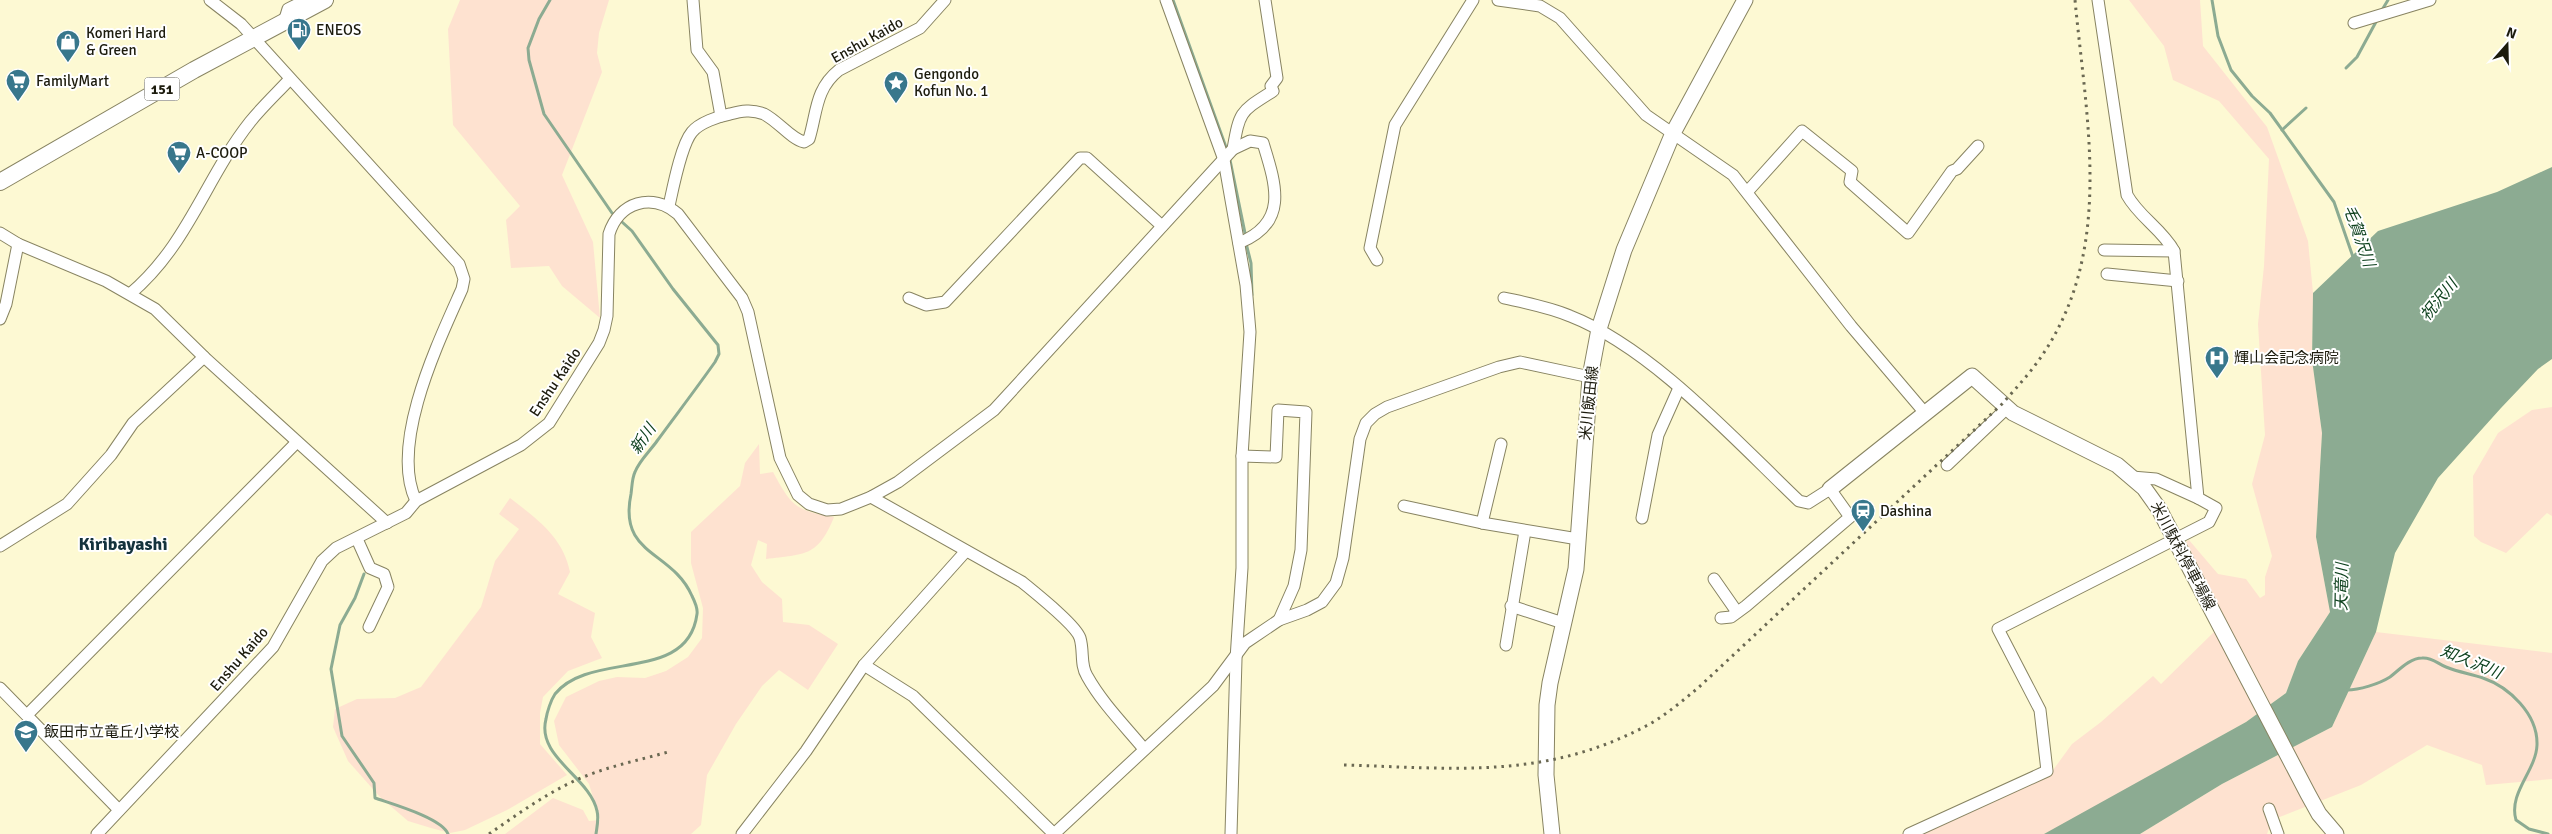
<svg xmlns="http://www.w3.org/2000/svg" width="2552" height="834" viewBox="0 0 2552 834" font-family="Signika,'Noto Sans JP',sans-serif">
<style>
.green{fill:#fee2d0}
.water{fill:#8cab92}
.lines{fill:none;stroke-linecap:round;stroke-linejoin:round}
.stream{stroke:#8cab92;stroke-width:3}
.minor-casing{stroke:#888462;stroke-width:13}
.major-casing{stroke:#888462;stroke-width:17}
.highway-casing{stroke:#888462;stroke-width:18}
.minor{stroke:#fff;stroke-width:11}
.major{stroke:#fff;stroke-width:15}
.highway{stroke:#fff;stroke-width:16}
.rail{stroke:#6a6852;stroke-width:3;stroke-dasharray:2.5 5;stroke-linecap:butt}
.labels{text-anchor:middle;dominant-baseline:central;stroke-width:4;stroke-linejoin:round;paint-order:stroke}
.shield{fill:#fff;stroke:#605f56;stroke-width:1}
.shield-label{font-size:14px;font-weight:bold;fill:#1c1b0d}
.poi-label{font-size:15px;fill:#1c1b0d;stroke:#fff;text-anchor:start}
.street-label{font-size:15px;fill:#1c1b0d;stroke:#fff}
.water-label{font-size:16px;font-style:italic;fill:#0f421f;stroke:#fff}
.quarter-label{font-size:18px;font-weight:bold;fill:#14323c;stroke:#fff}
</style>
<rect width="100%" height="100%" fill="#fdf9d3"/>
<g class="green">
<path d="M460 0H609L599 33 597 53 602 72 562 175 593 242 600 318 562 286 549 266 511 268 506 220 520 206 453 125 448 29Z"/>
<path d="M2129 0H2200L2203 46 2267 127 2308 241 2313 293 2312 360 2322 433 2316 537 2330 612 2298 661 2286 693 2246 722 2074 819 2044 834H1916L2048 777 2072 744 2101 722 2153 676 2161 684 2216 630 2225 628 2186 542 2189 540 2218 574 2246 579 2260 598 2265 595V577L2272 556 2252 484 2265 435 2258 324 2264 266 2269 159 2219 101 2173 80 2164 46Z"/>
<path d="M2552 407V516L2547 513 2506 553 2481 542 2474 536 2473 476 2498 433 2532 410Z"/>
<path d="M759 444 760 474 773 472C791 505 795 511 834 517 818 557 805 554 766 559L767 544 758 540 751 565 762 582 782 599 783 622 809 625 838 644 808 690 779 670 762 686 736 724 707 775 701 825 691 834H505L553 798 583 810 589 821 600 820 589 784 559 745 554 721 566 697 599 681 617 677 645 678 666 671 688 657 702 638 703 608 691 563V532L740 486 745 463Z"/>
<path d="M510 498C537 519 563 537 570 572L558 594 595 613 591 637 602 658 568 671 543 697 540 713V744L567 775 507 810 465 830 450 833 431 828 408 821 380 797 348 761 333 727 335 709 357 699 395 698 421 687 481 607 495 561 519 529 499 514Z"/>
<path d="M2376 632 2552 653V779L2486 785 2482 765 2427 745 2361 785 2272 820 2267 834H2140L2222 784 2332 727Z"/>
</g>
<path class="water" d="M2552 167V359L2538 369 2501 408 2438 478 2395 553 2376 632 2332 727 2222 784 2140 834H2044L2246 722 2286 693 2298 661 2330 612 2316 537 2322 433 2312 360 2313 293 2378 231 2497 192Z"/>
<g class="lines">
<g class="stream">
<path d="M550 0 539 19 528 48 529 60 544 114 612 213 632 231 673 289 718 345 719 354 715 362C696 389 676 415 657 441 650 451 639 461 635 472 632 478 632 487 631 494 618 556 672 550 692 596 695 602 698 608 697 614 688 684 590 650 555 694 551 700 547 712 546 719 536 757 590 777 597 811 599 818 597 827 596 834"/>
<path d="M1173 0 1227 150"/>
<path d="M2212 0 2218 36 2231 70 2252 96 2270 113 2334 202 2353 257"/>
<path d="M2382 10 2388 0"/>
<path d="M2346 68 2357 57 2377 20"/>
<path d="M2282 130 2306 108"/>
<path d="M1230 160 1245 233"/>
<path d="M1246 243 1251 263 1252 295"/>
<path d="M364 574 355 598 340 625 331 669 342 736 374 783 375 798C392 804 442 818 448 834"/>
<path d="M2347 690C2359 690 2379 684 2390 677 2399 670 2410 658 2422 658 2432 657 2438 664 2446 667 2458 672 2471 674 2483 678 2509 687 2538 714 2537 745 2536 771 2508 793 2516 820L2529 829 2548 834"/>
</g>
<defs>
<g id="minor">
<path d="M210 0 241 24 459 264 464 279 462 289C438 343 389 444 416 501"/>
<path d="M693 0 697 50 713 72 721 116"/>
<path d="M1166 0 1224 160 1246 285 1250 332 1242 456V568L1236 659 1231 834"/>
<path d="M1498 0 1540 6 1560 18 1646 115 1733 175 1851 326 1925 413"/>
<path d="M284 22 288 9 306 0"/>
<path d="M2354 23 2430 0"/>
<path d="M1233 149 1250 141 1263 143C1276 185 1289 223 1239 243"/>
<path d="M1748 191 1802 131 1852 171 1850 182 1908 233 1952 171 1957 169 1978 146"/>
<path d="M669 206C673 188 681 145 692 132 699 123 719 116 730 114 741 111 752 109 764 114 778 121 791 139 804 142L809 139C817 113 815 89 839 70L920 28 945 0"/>
<path d="M0 233 18 244 106 281 155 309 204 357 387 523"/>
<path d="M2104 250 2174 251"/>
<path d="M1377 260 1370 248 1395 125 1473 0"/>
<path d="M2107 274 2178 281"/>
<path d="M130 294C188 245 205 179 250 122 262 107 276 94 289 80"/>
<path d="M909 298 926 305 945 302 1080 158H1087L1162 226"/>
<path d="M1504 298C1527 303 1549 307 1570 316 1652 348 1735 440 1799 501L1808 503 1830 489 1850 517 1746 606 1731 617 1721 618"/>
<path d="M0 319 6 304 18 244"/>
<path d="M1242 456 1276 457 1278 410 1306 412 1301 550 1294 586 1279 620"/>
<path d="M1947 465 2007 408"/>
<path d="M2132 477 2156 479 2198 498"/>
<path d="M871 497 1022 582C1034 592 1076 625 1080 638 1084 651 1080 665 1087 676 1102 703 1125 726 1144 749"/>
<path d="M1404 506 1482 523 1578 539"/>
<path d="M1642 518 1658 435 1679 388"/>
<path d="M1482 523 1501 444"/>
<path d="M357 539 370 568 384 574 388 587 369 627"/>
<path d="M0 546 67 504 111 455 133 423 204 357"/>
<path d="M1714 579 1737 612"/>
<path d="M1511 606 1563 623"/>
<path d="M1506 645 1525 531"/>
<path d="M864 665 913 696 1054 834 1213 686 1245 643 1279 620 1307 610 1322 602 1336 583 1343 558 1360 439 1366 423 1375 414 1387 407 1499 367 1520 362 1590 377"/>
<path d="M0 688 119 810"/>
<path d="M27 715 297 442"/>
<path d="M2269 809 2278 834"/>
<path d="M97 834 273 647 322 561 336 548 406 513 416 501 521 445 549 423 599 343 604 330 607 316 609 234C619 202 652 192 678 214L742 298 748 312 780 458 798 495 809 504 827 510 841 509 871 497 898 482 994 410 1233 149C1240 110 1240 112 1273 91L1271 86 1277 78 1265 0"/>
<path d="M742 834 806 751 864 665 966 551"/>
<path d="M1909 834 2047 771 2040 710 1998 629 2209 522 2216 508 2198 498 2174 251C2162 229 2139 217 2127 195L2098 0"/>
</g>
<g id="major">
<path d="M1830 489 1972 376 2013 413 2117 465 2144 488 2159 509 2308 794 2319 814 2336 834"/>
<path d="M1552 834 1546 775 1547 705 1550 683 1576 569 1590 377 1599 329 1624 250 1673 133 1745 0"/>
</g>
<path id="highway" d="M0 182 194 70 325 0"/>
</defs>
<use href="#minor" class="minor-casing"/>
<use href="#major" class="major-casing"/>
<use href="#highway" class="highway-casing"/>
<use href="#minor" class="minor"/>
<use href="#major" class="major"/>
<use href="#highway" class="highway"/>
<g class="rail">
<path d="M1344 765C1453 768 1544 780 1646 726 1665 716 1682 701 1698 688L2002 404C2017 387 2033 370 2045 351 2114 245 2086 118 2075 0"/>
<path d="M489 834C515 816 541 797 570 783 600 768 636 761 668 752"/>
</g>
</g>
<defs>
<symbol id="fuel-pin" viewBox="-11 -11 22 30"><path d="M0 17L-7.5 6A9.5 9.5 0 1 1 7.5 6Z" fill="#38778c" stroke="#fff"/><path d="M-5.5-6h7V0h2V4h1.3V-2.5L3-4.5l.8-.8L6-3V5H2.5V1h-1V6h-7ZM-4.2-4.7v3.2H.2V-4.7Z" fill="#fff"/></symbol>
<symbol id="shop-pin" viewBox="-11 -11 22 30"><path d="M0 17L-7.5 6A9.5 9.5 0 1 1 7.5 6Z" fill="#38778c" stroke="#fff"/><path d="M-5-2.5h2.3a2.7 3.5 0 0 1 5.4 0H5L5.5 6h-11ZM-1.5-2.5h3a1.5 2.3 0 0 0-3 0Z" fill="#fff"/></symbol>
<symbol id="supermarket-pin" viewBox="-11 -11 22 30"><path d="M0 17L-7.5 6A9.5 9.5 0 1 1 7.5 6Z" fill="#38778c" stroke="#fff"/><path d="M-6-5.5h2.5l.6 2H6L4.5 2H-2.5L-4.4-4H-6ZM-1.5 3.2a1.3 1.3 0 1 0 .1 0ZM3 3.2a1.3 1.3 0 1 0 .1 0Z" fill="#fff"/></symbol>
<symbol id="sight-pin" viewBox="-11 -11 22 30"><path d="M0 17L-7.5 6A9.5 9.5 0 1 1 7.5 6Z" fill="#38778c" stroke="#fff"/><path d="M0-6L1.8-2.2L6-1.7L2.9 1.2L3.7 5.4L0 3.3L-3.7 5.4L-2.9 1.2L-6-1.7L-1.8-2.2Z" fill="#fff"/></symbol>
<symbol id="hospital-pin" viewBox="-11 -11 22 30"><path d="M0 17L-7.5 6A9.5 9.5 0 1 1 7.5 6Z" fill="#38778c" stroke="#fff"/><path d="M-5-5h3v3.5h4V-5h3V5h-3V1.5h-4V5h-3Z" fill="#fff"/></symbol>
<symbol id="station-pin" viewBox="-11 -11 22 30"><path d="M0 17L-7.5 6A9.5 9.5 0 1 1 7.5 6Z" fill="#38778c" stroke="#fff"/><path d="M-3-6H3Q5-6 5-4V2Q5 4 3 4L4.5 6H3L1.5 4h-3L-3 6H-4.5L-3 4Q-5 4-5 2V-4Q-5-6-3-6ZM-3.5-4v3h7v-3ZM-3.5 1v1.5H-2V1ZM2 1v1.5H3.5V1Z" fill="#fff"/></symbol>
<symbol id="school-pin" viewBox="-11 -11 22 30"><path d="M0 17L-7.5 6A9.5 9.5 0 1 1 7.5 6Z" fill="#38778c" stroke="#fff"/><path d="M0-5L7-2L0 1L-7-2ZM-4 1L0 2.5L4 1V4Q0 6-4 4Z" fill="#fff"/></symbol>
</defs>
<g fill-rule="evenodd">
<use href="#fuel-pin" x="285" y="16" width="28" height="38"/>
<use href="#shop-pin" x="54" y="28" width="28" height="38"/>
<use href="#supermarket-pin" x="4" y="67" width="28" height="38"/>
<use href="#sight-pin" x="882" y="69" width="28" height="38"/>
<use href="#supermarket-pin" x="165" y="139" width="28" height="38"/>
<use href="#hospital-pin" x="2203" y="344" width="28" height="38"/>
<use href="#station-pin" x="1849" y="497" width="28" height="38"/>
<use href="#school-pin" x="12" y="718" width="28" height="38"/>
</g>
<g class="labels">
<rect class="shield" x="144.5" y="77.5" width="35" height="23" rx="4"/>
<g class="shield-label">
<text x="162" y="89">151</text>
</g>
<g class="poi-label">
<text x="316" y="30">ENEOS</text>
<text x="86" y="33">Komeri Hard<tspan x="86" dy="17">&amp; Green</tspan></text>
<text x="914" y="74">Gengondo<tspan x="914" dy="17">Kofun No. 1</tspan></text>
<text x="36" y="81">FamilyMart</text>
<text x="196" y="153">A-COOP</text>
<text x="2234" y="358">輝山会記念病院</text>
<text x="1880" y="511">Dashina</text>
<text x="44" y="732">飯田市立竜丘小学校</text>
</g>
<g class="street-label">
<text transform="translate(867 40) rotate(-29)">Enshu Kaido</text>
<text transform="translate(555 382) rotate(-56)">Enshu Kaido</text>
<text transform="translate(1589 403) rotate(-84)">米川飯田線</text>
<text transform="translate(2183 556) rotate(62)">米川駄科停車場線</text>
<text transform="translate(239 659) rotate(-49)">Enshu Kaido</text>
</g>
<g class="water-label">
<text transform="translate(2359 236) rotate(71)">毛賀沢川</text>
<text transform="translate(2439 300) rotate(-51)">祝沢川</text>
<text transform="translate(643 439) rotate(-55)">新川</text>
<text transform="translate(2342 587) rotate(-89)">天竜川</text>
<text transform="translate(2471 662) rotate(22)">知久沢川</text>
</g>
<g class="quarter-label">
<text x="123" y="544">Kiribayashi</text>
</g>
</g>
<g transform="translate(2507 45) rotate(20)" stroke="#ffffff" stroke-width="4" paint-order="stroke">
<path d="M0-4L9 19L0 12L-9 19Z" fill="#1c1b0d"/>
<text y="-8" font-size="14" font-weight="bold" text-anchor="middle" fill="#1c1b0d">N</text>
</g>
</svg>
